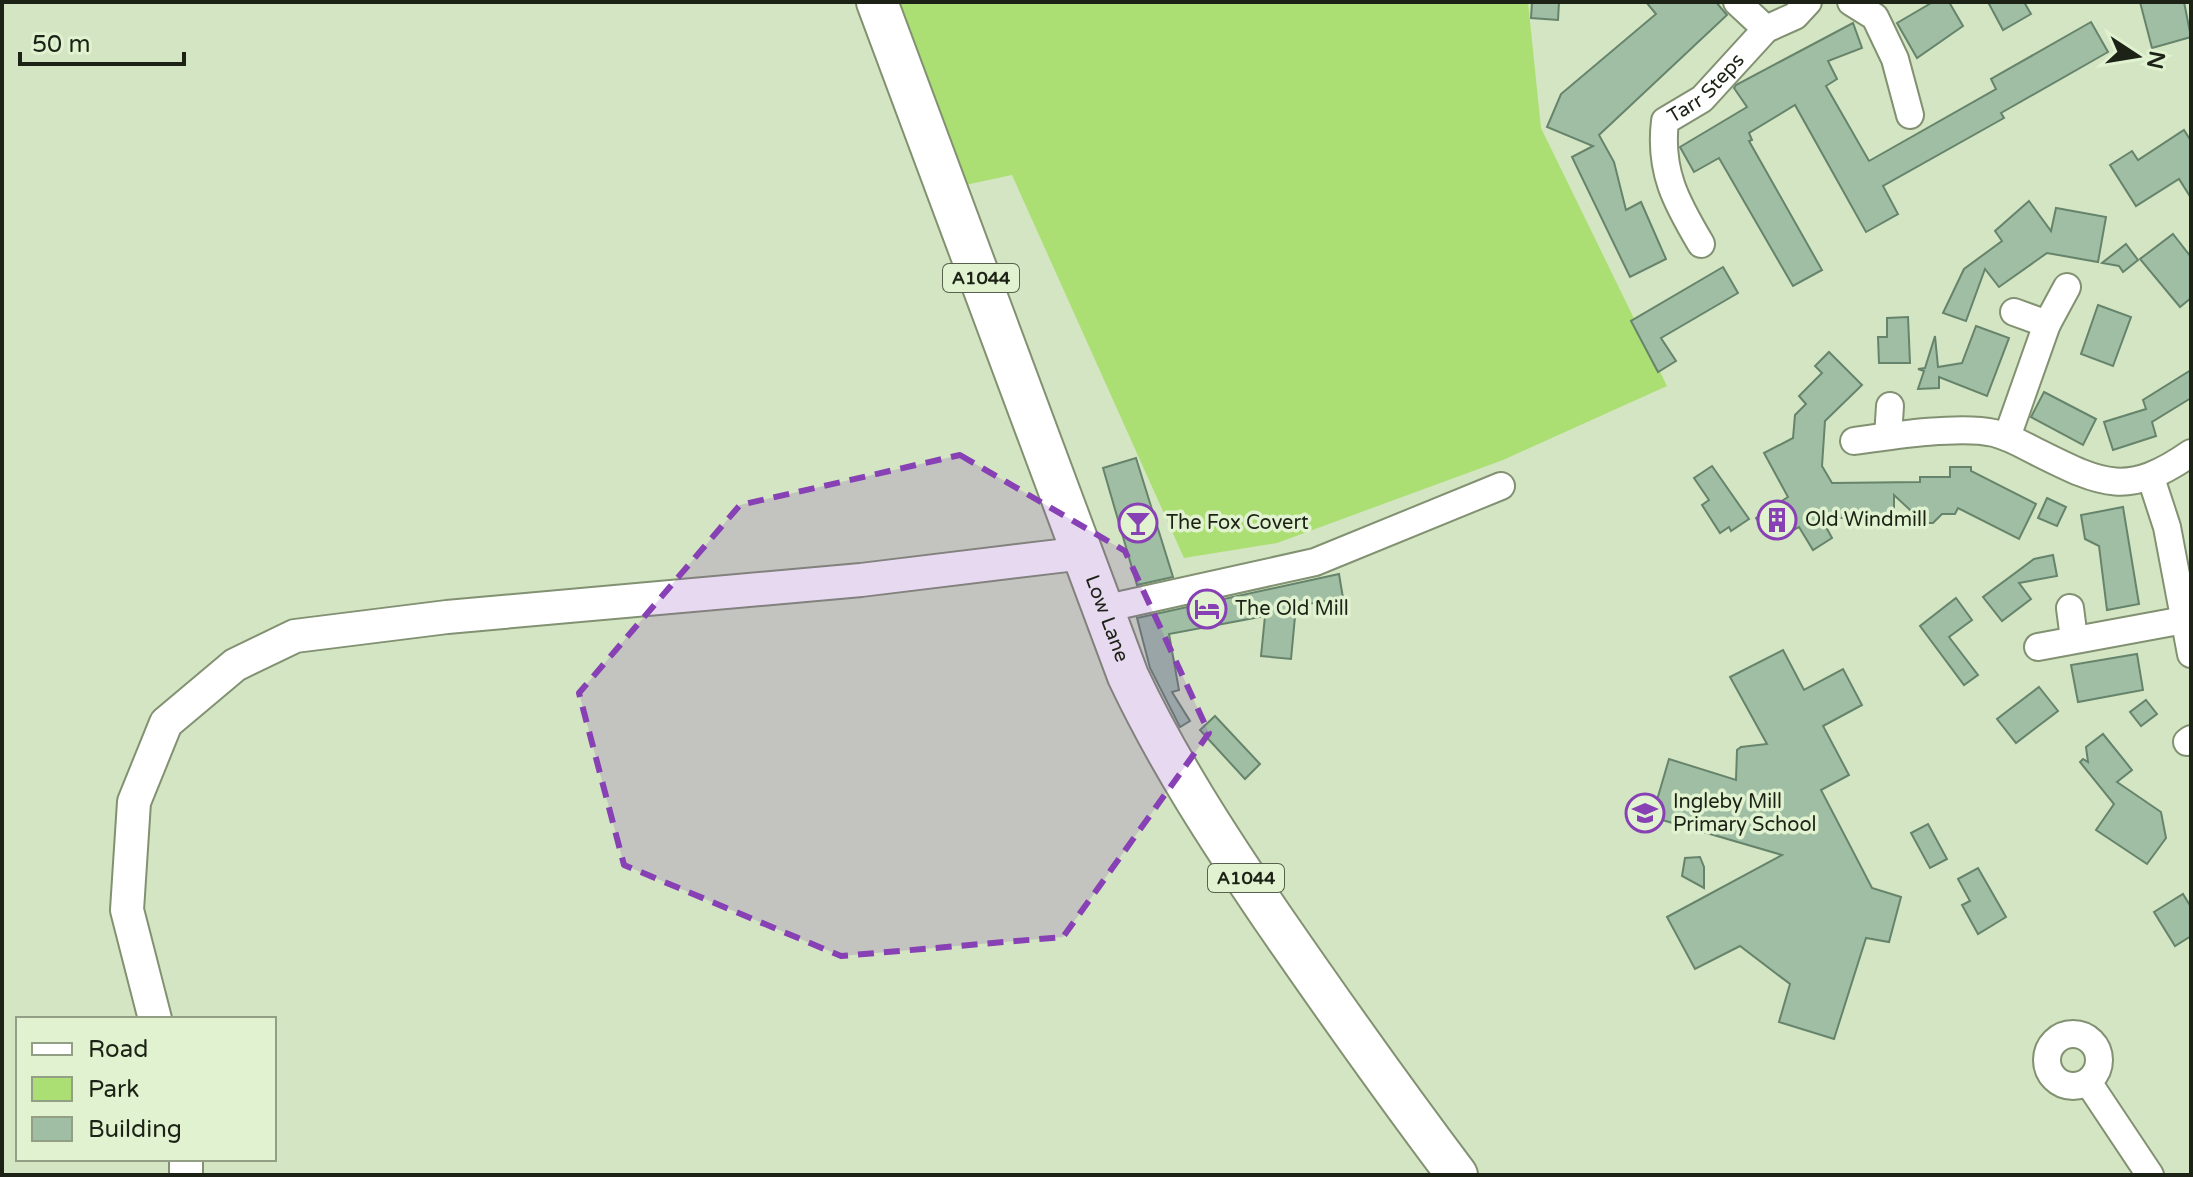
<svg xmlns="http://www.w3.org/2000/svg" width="2193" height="1177" viewBox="0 0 2193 1177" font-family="'Varela Round',sans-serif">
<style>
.green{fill:#acdf73}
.building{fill:#9fbea4;stroke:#66846b;stroke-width:2}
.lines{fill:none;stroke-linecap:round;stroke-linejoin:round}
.minor-casing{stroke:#819171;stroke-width:30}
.tertiary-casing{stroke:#819171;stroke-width:36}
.primary-casing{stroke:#819171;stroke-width:44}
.minor{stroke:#fff;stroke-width:26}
.tertiary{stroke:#fff;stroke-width:32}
.primary{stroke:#fff;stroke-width:40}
.marked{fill:#8741b4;fill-opacity:0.2;stroke:#8741b4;stroke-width:6;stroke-dasharray:16 10;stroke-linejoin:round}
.labels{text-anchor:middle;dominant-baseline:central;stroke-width:7;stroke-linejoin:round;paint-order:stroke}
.shield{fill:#e0f2cf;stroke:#57614e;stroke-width:2}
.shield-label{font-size:18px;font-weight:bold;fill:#1c2316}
.street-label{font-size:20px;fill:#1c2316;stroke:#e0f2cf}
.poi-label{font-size:20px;fill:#1c2316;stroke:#e0f2cf;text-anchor:start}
</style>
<rect width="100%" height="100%" fill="#d3e5c2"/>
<path class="green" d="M897 2H1528L1541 128 1667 386 1503 460 1277 543 1184 558 1012 175 965 185Z"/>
<g class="building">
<path d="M1532 2H1559L1558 20 1531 18Z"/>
<path d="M1646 2H1716L1727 15 1599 135 1614 162 1626 210 1641 202 1666 259 1630 277 1572 157 1593 146 1547 127 1561 94 1656 14Z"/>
<path d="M1933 2H1949L1963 26 1917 58 1897 23Z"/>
<path d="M1988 2H2024L2031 14 2003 30Z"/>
<path d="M2140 2H2184L2191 37 2152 48Z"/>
<path d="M2091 22 2108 52 2001 113 2004 118 1883 186 1898 214 1866 232 1795 105 1749 133 1752 140 1749 141 1822 270 1793 286 1719 158 1694 172 1680 147 1747 107 1734 88 1736 85 1853 23 1862 48 1828 61 1837 79 1826 86 1869 161 1996 89 1991 79Z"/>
<path d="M2184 130 2191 141V198L2179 179 2136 206 2110 165 2132 151 2138 160Z"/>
<path d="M2029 201 2051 231 2056 208 2106 217 2098 262 2047 253 1999 287 1985 269 1966 321 1943 313 1964 269 2002 241 1995 231Z"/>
<path d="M2173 234 2191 257V298L2180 307 2140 259Z"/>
<path d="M2126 244 2138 260 2123 272 2119 266 2102 263Z"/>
<path d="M1723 267 1738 293 1661 338 1676 361 1658 372 1631 321Z"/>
<path d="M2098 305 2131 317 2113 366 2081 354Z"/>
<path d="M1908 317 1910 363H1879L1878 337H1887V318Z"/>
<path d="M1976 326 2009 338 1987 396 1939 377V388L1918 389 1924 371 1918 369 1925 368 1935 336 1938 367 1962 363Z"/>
<path d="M1829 352 1862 385 1825 421 1822 466 1832 483 1920 482V477H1950V467H1971V471L2036 504 2019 539 1958 508 1955 514H1942L1933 523H1924L1894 495V519L1868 524 1860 518H1821L1832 538 1813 550 1799 527 1780 537 1765 532 1756 518 1788 497 1764 453 1793 438 1795 415 1806 404 1799 396 1822 373 1815 366Z"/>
<path d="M2191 370V398L2152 422 2156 436 2113 450 2104 422 2146 409 2143 400Z"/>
<path d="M2044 392 2096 419 2083 445 2031 417Z"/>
<path d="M1136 458 1173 577 1137 585 1103 468Z"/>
<path d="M1712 466 1749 519 1731 531 1729 527 1720 533 1702 505 1709 500 1694 478Z"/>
<path d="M2047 498 2066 507 2057 526 2038 518Z"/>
<path d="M2123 507 2139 604 2107 610 2099 546 2085 539 2081 515Z"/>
<path d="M2053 555 2057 576 2019 583 2031 599 2002 621 1983 597 2034 559Z"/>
<path d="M1339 574 1343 598 1296 606 1291 659 1261 656 1265 616 1169 634 1179 690 1172 692 1190 721 1180 727 1150 668 1137 618Z"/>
<path d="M1956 598 1972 620 1949 637 1978 675 1964 685 1920 626Z"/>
<path d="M1783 650 1804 690 1843 669 1862 705 1823 726 1849 775 1821 790 1872 888 1901 897 1889 942 1866 938 1834 1039 1779 1022 1790 984 1740 946 1695 969 1667 917 1782 855 1652 817 1669 759 1736 780 1737 750 1741 747 1767 744 1730 677Z"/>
<path d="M2137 654 2143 690 2078 702 2071 665Z"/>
<path d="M2039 687 2058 711 2016 743 1997 719Z"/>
<path d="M2146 700 2157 714 2141 726 2130 712Z"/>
<path d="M1215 716 1260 764 1245 779 1200 730Z"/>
<path d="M2103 734 2132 770 2117 782 2161 812 2166 838 2147 864 2096 830 2114 804 2080 762 2083 759 2088 762 2086 747Z"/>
<path d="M1928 824 1947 859 1930 868 1911 833Z"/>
<path d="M1700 857 1704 867V888L1682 876 1685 858Z"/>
<path d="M1978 868 2006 917 1978 934 1962 905 1970 901 1958 879Z"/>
<path d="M2183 894 2191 907V936L2175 946 2154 912Z"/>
</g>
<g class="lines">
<defs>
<g id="minor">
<path d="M1737 2 1766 29"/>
<path d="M1851 2 1875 17 1895 59 1910 115"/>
<path id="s1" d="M1701 244C1676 202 1659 171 1665 121L1702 99 1766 29 1795 16 1808 2"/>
<path d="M2014 312 2047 324"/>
<path d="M1888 436 1890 406"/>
<path d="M2007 437 2047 324 2067 287"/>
<path d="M1854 441C1889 436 1960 425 1994 433 2010 437 2025 446 2039 453 2103 485 2128 497 2191 453"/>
<path d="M2151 478 2167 527 2191 654"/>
<path d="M2070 608 2074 639"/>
<path d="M1103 609 1315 562 1501 486"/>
<path d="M2038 647 2184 620"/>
<path d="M2187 742 2191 739"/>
<circle cx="2073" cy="1060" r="26"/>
<path d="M2088 1082 2150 1175"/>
</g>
<g id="tertiary">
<path d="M155 1019 127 910 134 802 166 723 235 665 295 636 447 617 861 580 1084 553"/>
<path d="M186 1175V1159"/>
</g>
<g id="primary">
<path id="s2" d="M877 2 1128 676C1168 761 1219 839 1272 917 1332 1004 1393 1090 1457 1175"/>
</g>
</defs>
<use href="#minor" class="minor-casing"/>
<use href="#tertiary" class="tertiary-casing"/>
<use href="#primary" class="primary-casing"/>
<use href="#minor" class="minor"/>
<use href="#tertiary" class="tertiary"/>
<use href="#primary" class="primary"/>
</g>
<path class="marked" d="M960 455 1125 551 1209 733 1063 937 841 956 624 865 579 693 740 505Z"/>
<defs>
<symbol id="building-ring" viewBox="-11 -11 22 22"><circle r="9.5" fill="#e0f2cf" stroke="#8741b4" stroke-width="1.5"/><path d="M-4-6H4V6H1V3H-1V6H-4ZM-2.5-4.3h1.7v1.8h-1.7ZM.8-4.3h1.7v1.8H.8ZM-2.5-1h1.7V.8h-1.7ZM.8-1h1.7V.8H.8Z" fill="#8741b4"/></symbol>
<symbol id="bar-ring" viewBox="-11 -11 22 22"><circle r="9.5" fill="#e0f2cf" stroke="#8741b4" stroke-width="1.5"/><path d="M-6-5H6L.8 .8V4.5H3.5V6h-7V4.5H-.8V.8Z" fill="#8741b4"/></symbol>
<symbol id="hotel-ring" viewBox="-11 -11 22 22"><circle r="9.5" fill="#e0f2cf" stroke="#8741b4" stroke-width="1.5"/><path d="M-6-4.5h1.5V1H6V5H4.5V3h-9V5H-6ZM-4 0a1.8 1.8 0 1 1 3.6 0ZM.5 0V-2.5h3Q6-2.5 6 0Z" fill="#8741b4"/></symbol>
<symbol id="school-ring" viewBox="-11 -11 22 22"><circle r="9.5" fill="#e0f2cf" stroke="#8741b4" stroke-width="1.5"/><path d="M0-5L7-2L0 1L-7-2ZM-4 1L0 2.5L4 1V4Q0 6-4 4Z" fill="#8741b4"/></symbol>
</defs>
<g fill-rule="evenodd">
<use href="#building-ring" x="1755" y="498" width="44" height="44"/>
<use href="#bar-ring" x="1116" y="501" width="44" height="44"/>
<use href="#hotel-ring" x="1185" y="587" width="44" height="44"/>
<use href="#school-ring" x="1623" y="791" width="44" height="44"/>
</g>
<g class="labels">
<g class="shield">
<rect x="943" y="264" width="76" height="28" rx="6"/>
<rect x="1208" y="864" width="76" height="28" rx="6"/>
</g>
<g class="shield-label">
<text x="981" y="278">A1044</text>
<text x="1246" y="878">A1044</text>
</g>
<g class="street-label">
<text stroke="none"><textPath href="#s1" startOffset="184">Tarr Steps</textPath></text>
<text stroke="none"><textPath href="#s2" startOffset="658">Low Lane</textPath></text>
</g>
<g class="poi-label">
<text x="1805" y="520">Old Windmill</text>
<text x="1166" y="523">The Fox Covert</text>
<text x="1235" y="609">The Old Mill</text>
<text x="1673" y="802">Ingleby Mill<tspan x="1673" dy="23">Primary School</tspan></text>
</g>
</g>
<rect width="2193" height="1177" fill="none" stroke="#1c2316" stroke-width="8"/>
<rect x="16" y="1017" width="260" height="144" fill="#e0f2cf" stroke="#929f85" stroke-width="2"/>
<rect x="32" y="1043" width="40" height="12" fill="#ffffff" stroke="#929f85" stroke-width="2"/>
<text x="88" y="1057" font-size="24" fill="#1c2316">Road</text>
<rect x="32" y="1077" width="40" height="24" fill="#acdf73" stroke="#929f85" stroke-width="2"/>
<text x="88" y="1097" font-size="24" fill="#1c2316">Park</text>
<rect x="32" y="1117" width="40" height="24" fill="#9fbea4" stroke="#929f85" stroke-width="2"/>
<text x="88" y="1137" font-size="24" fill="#1c2316">Building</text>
<g transform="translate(2137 56) rotate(102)" stroke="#e0f2cf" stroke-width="6" paint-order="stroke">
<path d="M0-6L14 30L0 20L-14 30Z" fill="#1c2316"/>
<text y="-12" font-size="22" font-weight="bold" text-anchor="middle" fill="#1c2316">N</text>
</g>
<path d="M20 52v12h164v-12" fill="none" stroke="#1c2316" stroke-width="4"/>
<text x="32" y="52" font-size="24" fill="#1c2316" stroke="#e0f2cf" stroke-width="6" paint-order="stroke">50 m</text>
</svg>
